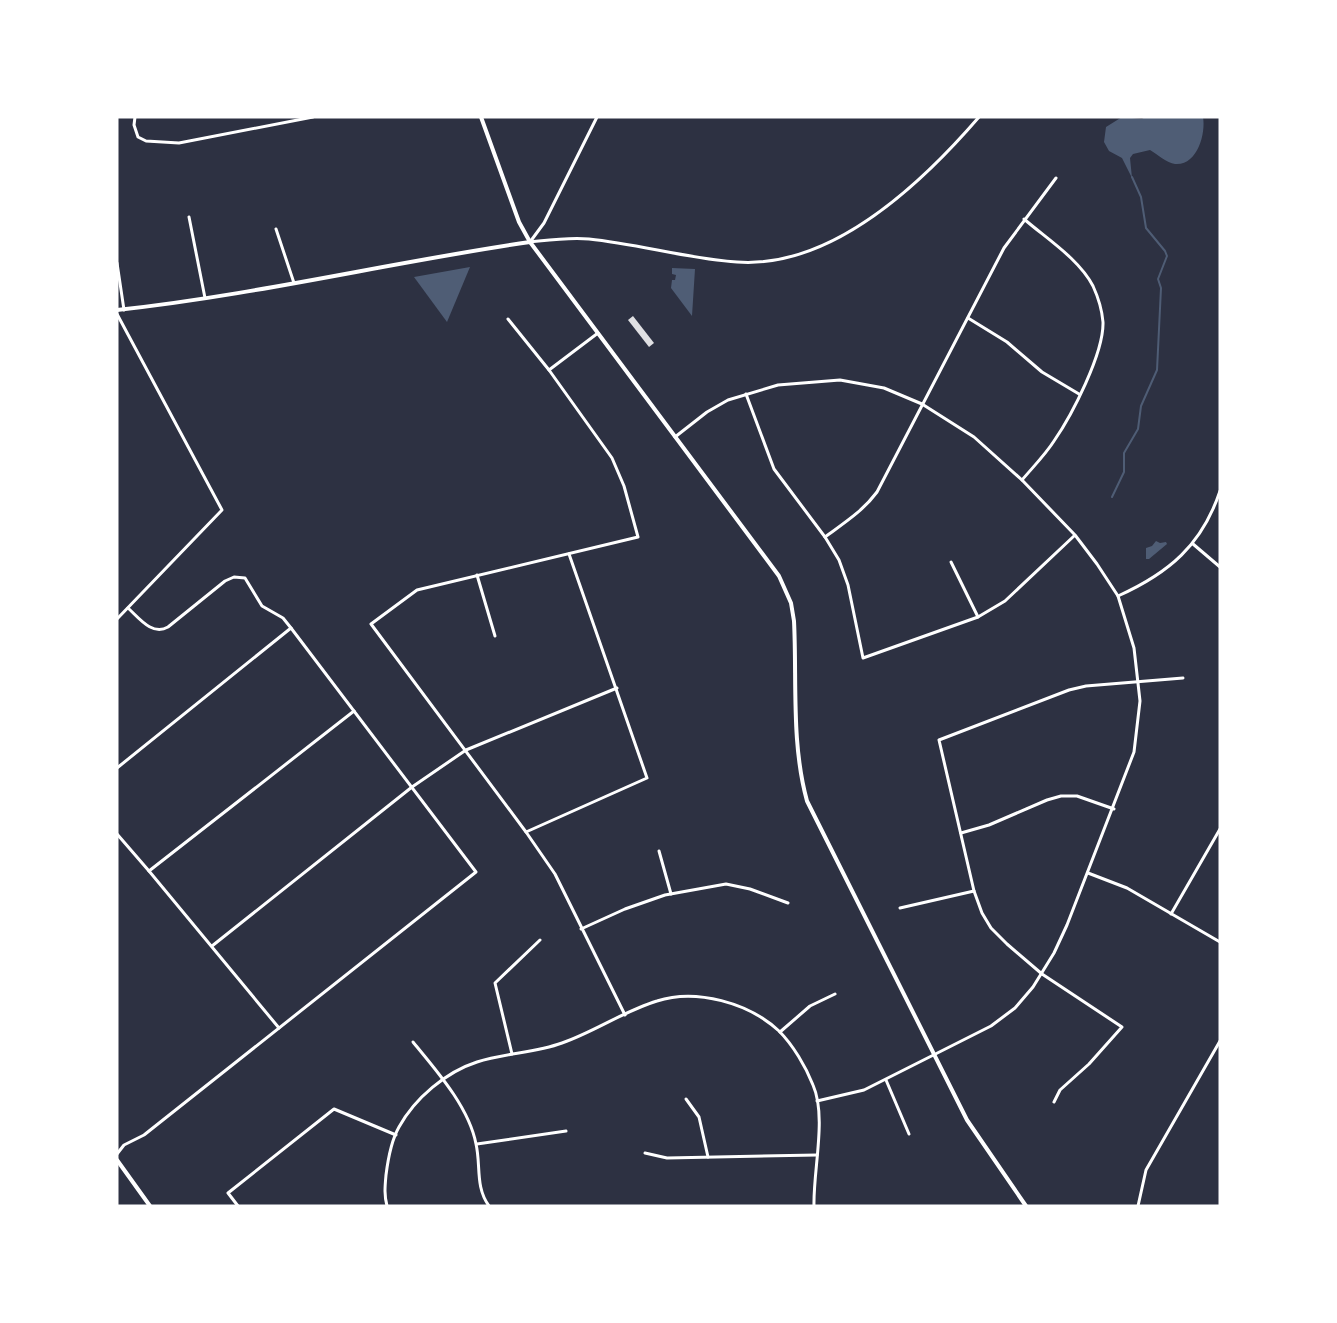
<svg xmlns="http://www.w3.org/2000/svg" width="1337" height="1323" viewBox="0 0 1337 1323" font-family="'Asap Condensed',sans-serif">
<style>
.water{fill:#4f5d75}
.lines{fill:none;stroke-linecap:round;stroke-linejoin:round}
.stream{stroke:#4f5d75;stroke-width:2}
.building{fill:#e0e0e3}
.minor{stroke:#fff;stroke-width:3}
.tertiary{stroke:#fff;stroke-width:4}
.secondary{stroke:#fff;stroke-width:4}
</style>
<rect width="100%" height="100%" fill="#2d3142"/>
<g class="water">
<path d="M1122 117 1142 119 1145 117H1203C1206 134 1197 166 1175 164 1167 163 1157 154 1150 150L1133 154 1130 158 1132 178 1122 158 1109 151 1104 142 1106 127Z"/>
<path d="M470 267 447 322 414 277Z"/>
<path d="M672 268 695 269 692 316 671 288 672 280H675L676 275 672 274Z"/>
<path d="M1156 541 1160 543 1166 542 1167 544 1149 559H1146V548L1152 546Z"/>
</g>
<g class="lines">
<path class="stream" d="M1112 497 1124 472V453L1138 429 1141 406 1157 370 1161 288 1158 279 1167 256 1165 251 1146 228 1141 197 1132 177"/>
</g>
<path class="building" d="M633 316 654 343 649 347 628 320Z"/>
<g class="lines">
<g class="minor">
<path d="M135 117 134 125 138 137 146 141 179 143 313 117"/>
<path d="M189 217 205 298"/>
<path d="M276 229 294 283"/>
<path d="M530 242C549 240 569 237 589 239 639 244 688 259 737 262 832 269 922 183 979 117"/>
<path d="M530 242 544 223 597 117"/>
<path d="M117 263 124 310"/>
<path d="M117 314 222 510 117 619"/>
<path d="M968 318 1007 342 1042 372 1079 394"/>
<path d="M508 319 549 370 612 458 624 486 638 537 417 590 371 624 526 832 555 874 625 1015"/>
<path d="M549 370 598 333"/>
<path d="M746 394 774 469 825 537 839 560 848 585 863 658 978 617 1005 601 1074 536"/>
<path d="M675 437 707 412 728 400 778 385 840 380 884 388 922 404 974 437 1022 480 1075 535 1097 564 1118 596 1134 648 1140 701 1134 752 1067 925 1054 953 1033 987 1015 1008 991 1026 864 1090 817 1101"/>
<path d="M1022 480C1033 467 1045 455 1054 441 1072 415 1104 353 1103 322 1102 310 1098 297 1093 286 1079 259 1047 239 1024 219"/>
<path d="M825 537C844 523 863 511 877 492L1004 248 1056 178"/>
<path d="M1193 544 1220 567"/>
<path d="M951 562 978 617"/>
<path d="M477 575 495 636"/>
<path d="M1118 596C1169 573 1202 545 1220 491"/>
<path d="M117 768 291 628"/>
<path d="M526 832 647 778 569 554"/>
<path d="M961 833 989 825 1047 800 1061 796H1077L1114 809"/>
<path d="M117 834 149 871 279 1028"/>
<path d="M659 851 671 894"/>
<path d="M149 871 354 711"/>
<path d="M1088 873 1127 888 1220 942"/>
<path d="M900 908 974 891"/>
<path d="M1171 914 1220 829"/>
<path d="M581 929 625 909 665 895 726 884 750 889 788 903"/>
<path d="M212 946 412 787 466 750 617 688"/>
<path d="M780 1032 810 1006 835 994"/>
<path d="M413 1042C436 1070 469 1107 476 1144 481 1165 475 1187 489 1206"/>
<path d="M512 1054 495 983 540 940"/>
<path d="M886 1080 909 1134"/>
<path d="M686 1099 699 1117 708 1157"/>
<path d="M1054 1102 1060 1090 1089 1064 1122 1027 1042 974 1007 944 991 928 982 913 974 891 939 740 1069 690 1086 686 1183 678"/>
<path d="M477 1144 566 1131"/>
<path d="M645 1153 667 1158 817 1155"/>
<path d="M117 1154 124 1145 144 1135 476 872 291 628 283 618 262 606 245 578 234 577 225 581 168 627C152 636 139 618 128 608"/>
<path d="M238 1206 228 1193 334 1109 396 1135"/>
<path d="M387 1206C384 1195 385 1186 386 1175 388 1159 391 1141 399 1127 415 1098 446 1072 477 1062 505 1053 535 1053 562 1043 594 1032 624 1011 657 1001 696 988 749 1003 779 1031 793 1045 806 1067 813 1085 827 1117 813 1170 814 1206"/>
<path d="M1138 1206 1146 1170 1220 1041"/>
</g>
<g class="tertiary">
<path d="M481 117 519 222 530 242 779 576 791 603 794 621C797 680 791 743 807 801L967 1120 1026 1206"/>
<path d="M117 310C256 295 392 262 530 242"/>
</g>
<path class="secondary" d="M117 1160 150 1206"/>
</g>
<rect width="1337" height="1323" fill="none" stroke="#ffffff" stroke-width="237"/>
</svg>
